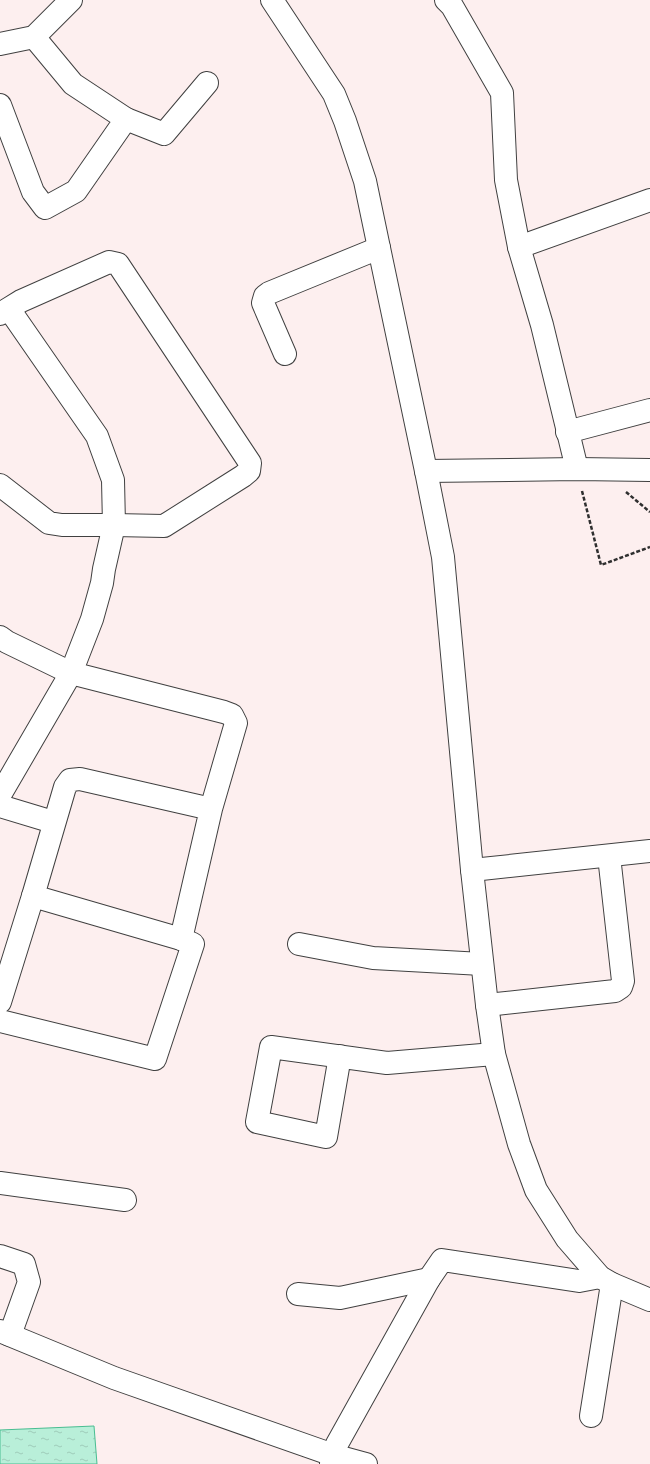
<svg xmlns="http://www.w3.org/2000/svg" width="650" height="1464" viewBox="0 0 650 1464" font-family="'Source Serif 4',serif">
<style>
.water{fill:url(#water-ripples);stroke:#49bd91}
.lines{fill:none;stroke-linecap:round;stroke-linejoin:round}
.minor-casing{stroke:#404040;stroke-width:24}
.path{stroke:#2f2f2f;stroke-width:2.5;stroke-dasharray:4 2;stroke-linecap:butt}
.minor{stroke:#fff;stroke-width:22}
</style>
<defs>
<pattern id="water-ripples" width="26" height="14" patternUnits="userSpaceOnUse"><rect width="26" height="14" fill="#b9efd9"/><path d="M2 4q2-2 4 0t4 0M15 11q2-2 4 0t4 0" fill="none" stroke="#9eccb9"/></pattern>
</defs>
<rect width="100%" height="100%" fill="#fdefef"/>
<path class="water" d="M94 1426 97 1464H0V1430Z"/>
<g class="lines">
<defs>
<g id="minor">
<path d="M272 0 334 94 345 121 365 181 379 248 426 471 443 557 472 870 487 1005 494 1054 519 1144 536 1190 567 1239 600 1277 612 1284 650 1300"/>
<path d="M446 0 452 6 502 93 506 180 519 247 542 325 577 469"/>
<path d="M0 44 34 37 71 0"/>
<path d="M0 105 33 192 45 208 76 191 126 119 73 84 34 37"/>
<path d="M126 119 164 134 207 83"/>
<path d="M519 247 650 200"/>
<path d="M0 314 21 301 109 262 118 264 250 463 249 471 243 476 164 526 114 525H62L49 523 0 485"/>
<path d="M285 354 263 303 265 296 269 293 379 248"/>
<path d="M567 432 650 410"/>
<path d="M426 471 577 469 650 470"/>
<path d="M0 637 7 642 71 673 224 712 232 715 236 723 211 809 181 939 33 896 65 787 70 780 80 779 211 809"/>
<path d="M0 795 71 673 92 619 102 583 104 569 114 525 113 480 97 436 9 309"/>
<path d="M0 806 53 822"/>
<path d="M472 870 650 851"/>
<path d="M299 944 373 958 482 964"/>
<path d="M0 1002 33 896"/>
<path d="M487 1005 615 991 621 987 623 981 609 856"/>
<path d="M0 1021 155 1059 193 944 181 939"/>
<path d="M340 1056 326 1137 257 1122 271 1047 387 1063 494 1054"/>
<path d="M0 1183 125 1200"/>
<path d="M0 1256 24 1264 29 1282 10 1335"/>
<path d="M298 1294 340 1298 429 1279"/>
<path d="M0 1331 114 1378 333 1455 366 1464"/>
<path d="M591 1416 612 1284"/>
<path d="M331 1464 337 1444 429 1279 442 1260 579 1281 600 1277"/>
</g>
</defs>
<use href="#minor" class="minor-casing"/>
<g class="path">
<path d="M582 491 601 565 650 547"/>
<path d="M626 492 650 512"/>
</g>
<use href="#minor" class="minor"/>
</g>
</svg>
